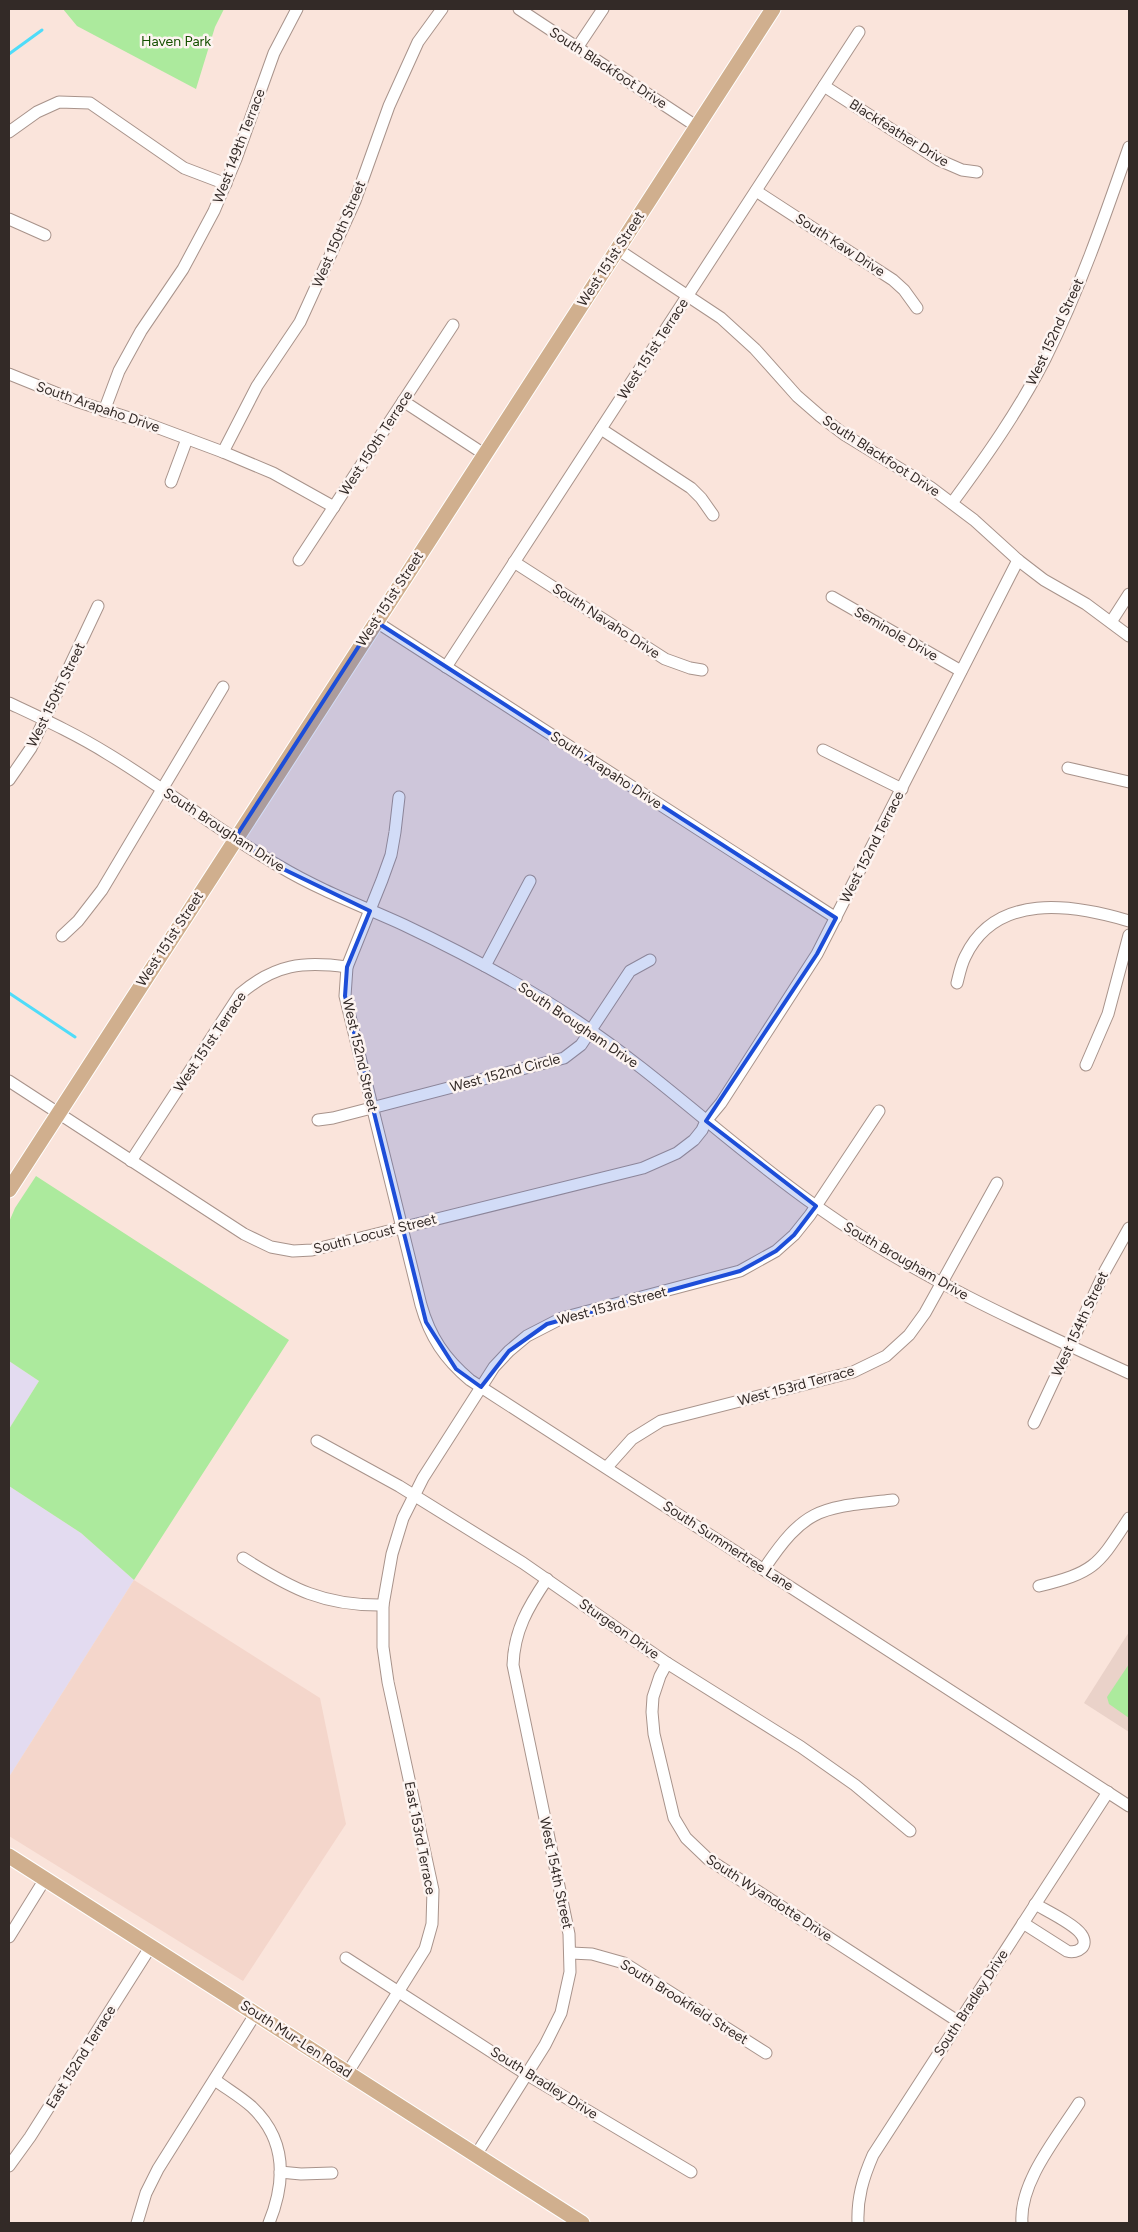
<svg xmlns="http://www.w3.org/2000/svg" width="1138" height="2232" viewBox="0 0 1138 2232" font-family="Figtree,sans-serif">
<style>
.commercial{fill:#e3dbf0}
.built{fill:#f4d6cb}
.education{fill:#ead2c9}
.green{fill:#acea9d}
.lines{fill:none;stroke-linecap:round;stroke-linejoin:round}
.stream{stroke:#4fdcf9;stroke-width:3}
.minor-casing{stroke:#a8938b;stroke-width:13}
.major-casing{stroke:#fff;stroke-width:17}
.minor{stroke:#fff;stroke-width:11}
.major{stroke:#d0af8e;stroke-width:15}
.marked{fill:#1d4ed8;fill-opacity:0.2;stroke:#1d4ed8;stroke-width:4;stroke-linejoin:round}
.labels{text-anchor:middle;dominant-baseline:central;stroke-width:5;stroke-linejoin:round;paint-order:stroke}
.park-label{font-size:14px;fill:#155100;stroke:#fdf4f1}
.street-label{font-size:14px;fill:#332a27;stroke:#fdf4f1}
</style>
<rect width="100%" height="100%" fill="#fae4db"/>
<g class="commercial">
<path d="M9 1361 39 1381 9 1429Z"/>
<path d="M9 1486 81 1533 134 1580 9 1777Z"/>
</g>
<path class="built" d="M134 1580 320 1698 346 1824 243 1981 9 1836V1777Z"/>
<path class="education" d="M1129 1632V1732L1084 1703Z"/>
<g class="green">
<path d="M63 9H224L215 27 196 89 77 26Z"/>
<path d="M36 1176 289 1340 134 1580 81 1533 9 1486V1429L39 1381 9 1361V1222L15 1208Z"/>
<path d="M1129 1664V1718L1109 1704 1107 1697Z"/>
</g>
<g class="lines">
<g class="stream">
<path d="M9 54 42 30"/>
<path d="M9 993 75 1037"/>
</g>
<defs>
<g id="minor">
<path d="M519 9 696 126"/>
<path d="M577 48 603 9"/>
<path d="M824 86 939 160 962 170 977 172"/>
<path d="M9 132 37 112 59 102 90 103 184 168 226 184"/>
<path d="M756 191 893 280 904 290 917 308"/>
<path d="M9 219 45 235"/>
<path d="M617 249 721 318 755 349 797 396 820 416 845 435 930 487 974 520 1018 560 1044 580 1086 604 1129 636"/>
<path d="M9 374 76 401 148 424 223 452 273 473 334 507"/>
<path d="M403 401 484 454"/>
<path d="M104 411 119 371 141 331 183 269 214 211 236 159 274 53 297 9"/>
<path d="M601 429 691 488 701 498 713 515"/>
<path d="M223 452 257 386 300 322 355 201 389 106 418 42 442 9"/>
<path d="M171 482 187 439"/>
<path d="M952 503C986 457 1019 410 1045 359 1079 291 1104 219 1129 147"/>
<path d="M299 560 453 325"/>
<path d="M514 562 665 659 690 668 702 670"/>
<path d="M832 597 961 671"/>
<path d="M375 621 836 918"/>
<path d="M1111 622 1129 594"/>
<path d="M446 667 859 32"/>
<path d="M9 703C43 719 76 734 108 754 166 789 220 832 279 866 319 890 362 906 404 925 463 953 522 984 577 1021 661 1077 733 1148 816 1206 913 1275 1021 1324 1129 1373"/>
<path d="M823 750 902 789"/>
<path d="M1068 768 1129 782"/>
<path d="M9 780 31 748 98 606"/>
<path d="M399 797 395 832 391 855 382 880 347 967 345 996 421 1305C430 1337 445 1359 470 1380L1129 1806"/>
<path d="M62 936 78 921 102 890 223 687"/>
<path d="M485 966 530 881"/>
<path d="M957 983C959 975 961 965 965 957 996 892 1072 904 1129 921"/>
<path d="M1086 1065 1108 1014 1129 935"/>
<path d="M9 1081 244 1234 271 1247 293 1251 312 1250 643 1168 677 1153 694 1140 702 1130 706 1121 721 1103 817 954 1018 560"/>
<path d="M318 1120 333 1118 564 1058 581 1045 630 971 650 960"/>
<path d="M131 1161 240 994C275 964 303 961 347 967"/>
<path d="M1034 1423 1105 1271 1129 1228"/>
<path d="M317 1441 399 1486 523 1563 667 1663 801 1747 855 1785 910 1831"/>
<path d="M607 1467 632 1439 661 1421 853 1372 886 1356 909 1335 925 1313 997 1183"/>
<path d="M243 1558C292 1589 324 1606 383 1605"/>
<path d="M764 1569C806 1506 821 1508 893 1500"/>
<path d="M1039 1586C1096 1572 1098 1565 1129 1518"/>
<path d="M667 1663 660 1676 653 1697 652 1712 654 1734 674 1818 686 1838 708 1859 959 2022"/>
<path d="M1023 1923 1067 1951C1078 1954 1090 1946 1081 1934 1074 1924 1047 1911 1035 1904"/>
<path d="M9 1937 45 1879"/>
<path d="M571 1953 592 1954 624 1963 766 2053"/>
<path d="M346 1958 526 2074 691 2172"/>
<path d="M348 2072 425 1949 432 1924 433 1890 388 1682 383 1647V1605L392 1554 403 1518 423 1478 494 1367 509 1351 527 1336 562 1318 740 1271 776 1251 794 1235 810 1215 879 1111"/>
<path d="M215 2080C227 2089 241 2097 252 2107 287 2140 286 2181 269 2223"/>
<path d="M476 2155 545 2045 561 2013 570 1972 569 1934 513 1665C514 1631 528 1607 547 1579"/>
<path d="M9 2166 30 2137 151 1946"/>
<path d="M280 2172 301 2174 332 2173"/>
<path d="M137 2223 146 2193 158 2169 256 2013"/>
<path d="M858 2223C857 2198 863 2178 873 2155L1108 1792"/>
<path d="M1022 2223C1019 2182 1058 2136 1079 2103"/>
</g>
<g id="major">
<path d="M9 1190 773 9"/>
<path d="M9 1856 582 2223"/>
</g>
</defs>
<use href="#minor" class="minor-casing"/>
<use href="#major" class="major-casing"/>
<use href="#minor" class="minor"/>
<use href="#major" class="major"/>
</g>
<path class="marked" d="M375 621 836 918 817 954 706 1121 816 1206 794 1235 776 1251 740 1271 547 1324 509 1351 481 1387 456 1369 426 1322 345 996 347 967 370 911 279 867 235 838Z"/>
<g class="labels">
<g class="park-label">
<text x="176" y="41">Haven Park</text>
</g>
<g class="street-label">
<text transform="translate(608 68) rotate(33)">South Blackfoot Drive</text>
<text transform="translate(899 133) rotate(32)">Blackfeather Drive</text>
<text transform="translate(239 146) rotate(-69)">West 149th Terrace</text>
<text transform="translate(339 234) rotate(-67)">West 150th Street</text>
<text transform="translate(840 245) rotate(33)">South Kaw Drive</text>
<text transform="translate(611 259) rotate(-57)">West 151st Street</text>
<text transform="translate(1055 332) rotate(-65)">West 152nd Street</text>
<text transform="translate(653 349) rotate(-57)">West 151st Terrace</text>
<text transform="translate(98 407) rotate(19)">South Arapaho Drive</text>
<text transform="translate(376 443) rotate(-57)">West 150th Terrace</text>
<text transform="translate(881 456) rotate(33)">South Blackfoot Drive</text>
<text transform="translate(390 599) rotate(-57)">West 151st Street</text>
<text transform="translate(606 621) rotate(33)">South Navaho Drive</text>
<text transform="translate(896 634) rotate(30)">Seminole Drive</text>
<text transform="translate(56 695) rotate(-64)">West 150th Street</text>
<text transform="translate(606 770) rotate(33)">South Arapaho Drive</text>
<text transform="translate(224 830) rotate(33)">South Brougham Drive</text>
<text transform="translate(872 847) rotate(-63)">West 152nd Terrace</text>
<text transform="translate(170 939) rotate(-57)">West 151st Street</text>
<text transform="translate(578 1025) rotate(34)">South Brougham Drive</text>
<text transform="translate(210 1042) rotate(-56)">West 151st Terrace</text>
<text transform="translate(360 1055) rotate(77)">West 152nd Street</text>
<text transform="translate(505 1073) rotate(-15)">West 152nd Circle</text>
<text transform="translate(375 1234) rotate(-14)">South Locust Street</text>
<text transform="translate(906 1261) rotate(30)">South Brougham Drive</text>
<text transform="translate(612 1306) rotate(-15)">West 153rd Street</text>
<text transform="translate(1080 1324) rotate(-65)">West 154th Street</text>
<text transform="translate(796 1386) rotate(-15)">West 153rd Terrace</text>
<text transform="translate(728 1546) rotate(33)">South Summertree Lane</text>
<text transform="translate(619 1629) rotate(35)">Sturgeon Drive</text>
<text transform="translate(420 1838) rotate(79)">East 153rd Terrace</text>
<text transform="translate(556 1873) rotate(78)">West 154th Street</text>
<text transform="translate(769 1898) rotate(33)">South Wyandotte Drive</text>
<text transform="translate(684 2002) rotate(32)">South Brookfield Street</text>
<text transform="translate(971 2003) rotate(-57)">South Bradley Drive</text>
<text transform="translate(296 2039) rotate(33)">South Mur-Len Road</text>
<text transform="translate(81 2057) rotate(-58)">East 152nd Terrace</text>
<text transform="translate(544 2083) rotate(32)">South Bradley Drive</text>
</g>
</g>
<rect width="1138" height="2232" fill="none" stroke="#332a27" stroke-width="20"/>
</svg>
